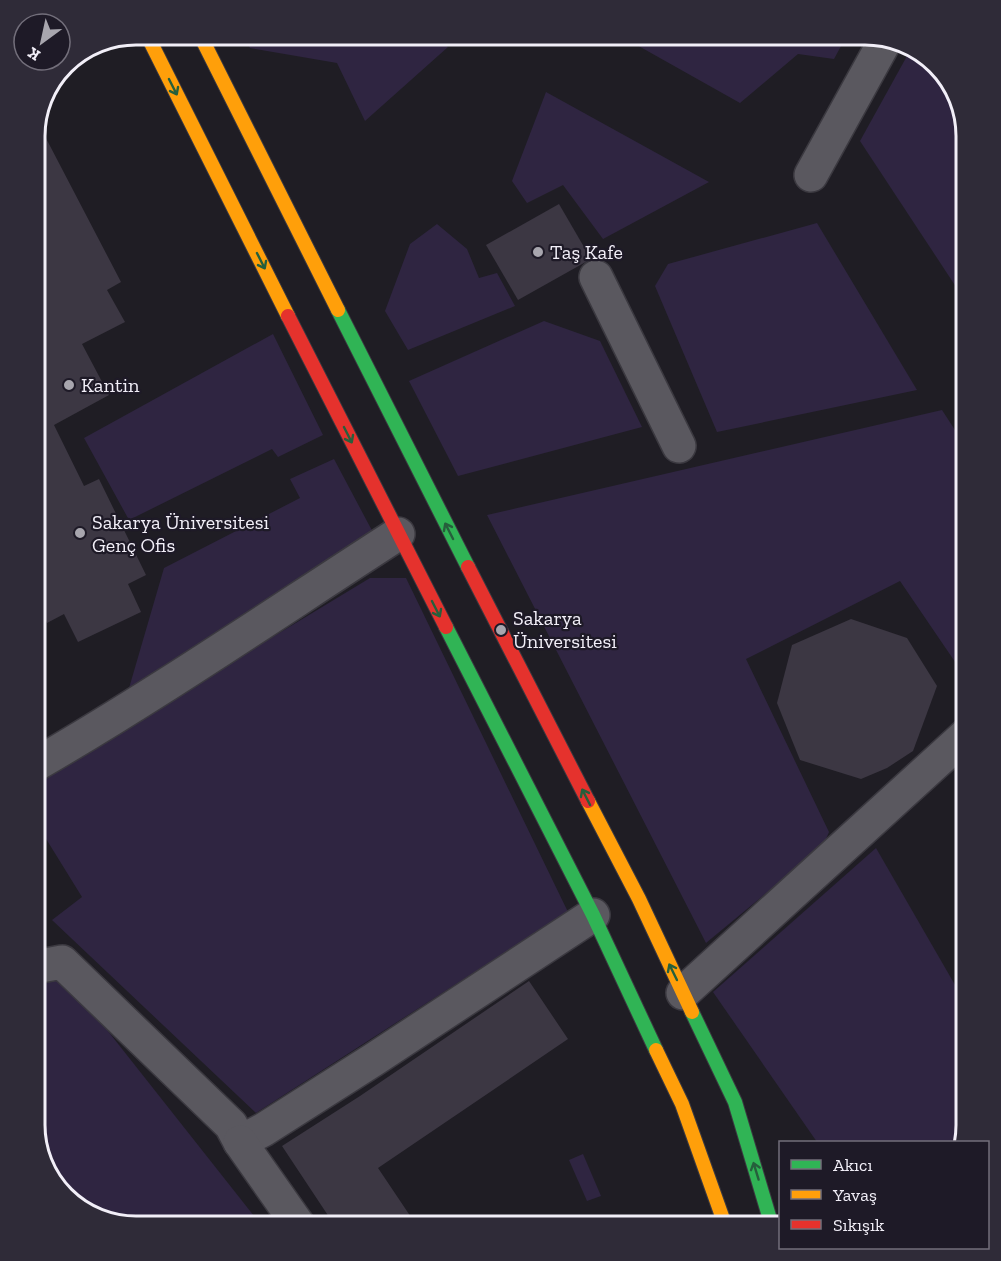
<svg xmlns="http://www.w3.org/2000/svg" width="1001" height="1261" viewBox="0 0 1001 1261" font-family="'Zilla Slab',serif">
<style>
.green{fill:#2f2541}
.building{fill:#3c3743}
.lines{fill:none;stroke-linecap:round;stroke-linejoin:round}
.street-casing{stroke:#3b3940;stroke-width:36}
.fast-casing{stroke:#3b3940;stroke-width:16}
.slow-casing{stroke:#3b3940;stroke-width:16}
.jam-casing{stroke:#3b3940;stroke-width:16}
.street{stroke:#5a585f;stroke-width:33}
.fast{stroke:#30b455;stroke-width:14}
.slow{stroke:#ff9f0a;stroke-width:14}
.jam{stroke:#e5322d;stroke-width:14}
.oneway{stroke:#265f3c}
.poi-dot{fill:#a8a6ae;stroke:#1e1a27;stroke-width:2}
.labels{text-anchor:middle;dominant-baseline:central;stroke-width:4.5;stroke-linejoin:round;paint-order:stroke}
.poi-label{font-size:20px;fill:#f2eff8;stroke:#1e1a27;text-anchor:start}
.rim{fill:none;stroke:#f2eff8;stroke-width:3}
</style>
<rect width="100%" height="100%" fill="#1f1d24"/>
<g class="green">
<path d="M243 35H426L448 47 365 121 337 63 250 48Z"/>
<path d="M619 35H847L834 59 798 54 740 103Z"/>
<path d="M912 47 915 48 949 79 966 136V302L860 141Z"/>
<path d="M546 92 709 182 603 239 563 185 527 203 512 181Z"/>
<path d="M817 223 917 390 717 432 655 286 668 264Z"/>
<path d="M437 224 467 249 479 278 497 273 515 306 408 350 385 311 410 244Z"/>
<path d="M544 321 600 341 642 427 458 476 409 381Z"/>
<path d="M273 334 323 435 278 457 272 449 129 520 84 438Z"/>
<path d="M942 410 966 447V678L900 581 746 659 829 832 823 846 706 943 487 515Z"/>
<path d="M334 459 377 540 127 695 164 568 300 498 290 479Z"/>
<path d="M370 578H406L568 912 256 1113 52 920 82 897 35 821V781Z"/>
<path d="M876 848 966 1004V1125L962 1142H817L713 992Z"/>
<path d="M66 978 262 1226H136L86 1213 52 1182 35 1125V982Z"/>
<path d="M583 1154 601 1196 587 1201 569 1160Z"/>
</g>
<g class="building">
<path d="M37 121 121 282 107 290 125 322 82 344 109 395 54 425 84 486 99 479 146 575 128 584 141 612 78 642 64 614 47 623 35 597V129Z"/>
<path d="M559 204 591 259 518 300 486 245Z"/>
<path d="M851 619 907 638 937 686 913 751 887 768 861 779 800 760 777 703 792 645Z"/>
<path d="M529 981 568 1039 378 1168 417 1226H335L282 1146 360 1096Z"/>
</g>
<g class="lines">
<defs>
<g id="street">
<path d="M811 175 886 39"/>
<path d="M596 277 679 446"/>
<path d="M35 765C159 693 277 612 398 534"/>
<path d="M35 967 62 962 231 1125 240 1142 263 1130 373 1060 593 915"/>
<path d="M683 993 966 735"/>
<path d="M240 1142 299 1226"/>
</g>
<g id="fast">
<path d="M338 310 468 567"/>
<path d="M446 627 593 915 656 1050"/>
<path d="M692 1012 735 1102 772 1226"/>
</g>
<g id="slow">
<path d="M147 35 288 316"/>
<path d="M200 35 338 310"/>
<path d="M588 801 639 899 692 1012"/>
<path d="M656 1050 682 1104 723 1219 722 1226"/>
</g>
<g id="jam">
<path d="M288 316 446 627"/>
<path d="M468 567 588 801"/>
</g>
</defs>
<use href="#street" class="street-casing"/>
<use href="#fast" class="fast-casing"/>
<use href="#slow" class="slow-casing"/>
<use href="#jam" class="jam-casing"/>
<use href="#street" class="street"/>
<use href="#fast" class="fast"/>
<use href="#slow" class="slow"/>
<use href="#jam" class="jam"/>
</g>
<defs><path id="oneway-shaft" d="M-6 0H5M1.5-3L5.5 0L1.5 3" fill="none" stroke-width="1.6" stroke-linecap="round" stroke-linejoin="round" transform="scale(1.5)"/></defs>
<g class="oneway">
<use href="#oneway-shaft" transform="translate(173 87) rotate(63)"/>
<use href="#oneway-shaft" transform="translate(261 261) rotate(63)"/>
<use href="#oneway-shaft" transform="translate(348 435) rotate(63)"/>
<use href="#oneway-shaft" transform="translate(449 531) rotate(-117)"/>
<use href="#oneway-shaft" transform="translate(436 609) rotate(63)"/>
<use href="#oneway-shaft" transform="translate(586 797) rotate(-117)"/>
<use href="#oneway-shaft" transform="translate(673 972) rotate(-116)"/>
<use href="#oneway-shaft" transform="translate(756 1171) rotate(-107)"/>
</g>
<g class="poi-dot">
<circle cx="538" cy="252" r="6"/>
<circle cx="69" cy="385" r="6"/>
<circle cx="80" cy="533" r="6"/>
<circle cx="501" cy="630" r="6"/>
</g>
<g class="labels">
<g class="poi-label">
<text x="550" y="252">Taş Kafe</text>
<text x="81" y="385">Kantin</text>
<text x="92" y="522">Sakarya Üniversitesi<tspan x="92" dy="23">Genç Ofis</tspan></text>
<text x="513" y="618">Sakarya<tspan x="513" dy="23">Üniversitesi</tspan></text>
</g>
</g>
<path d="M0 0H1001V1261H0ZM136 45H865A91 91 0 0 1 956 136V1125A91 91 0 0 1 865 1216H136A91 91 0 0 1 45 1125V136A91 91 0 0 1 136 45Z" fill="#2f2b38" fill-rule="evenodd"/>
<path class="rim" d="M136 45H865A91 91 0 0 1 956 136V1125A91 91 0 0 1 865 1216H136A91 91 0 0 1 45 1125V136A91 91 0 0 1 136 45Z"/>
<rect x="779" y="1141" width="210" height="108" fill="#1e1a27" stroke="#736f7b" stroke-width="1.5"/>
<rect x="791" y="1160" width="30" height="9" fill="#30b455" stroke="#736f7b" stroke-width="1.5"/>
<text x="833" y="1171" font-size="18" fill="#f2eff8">Akıcı</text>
<rect x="791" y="1190" width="30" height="9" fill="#ff9f0a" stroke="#736f7b" stroke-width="1.5"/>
<text x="833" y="1201" font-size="18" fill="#f2eff8">Yavaş</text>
<rect x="791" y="1220" width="30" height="9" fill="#e5322d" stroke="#736f7b" stroke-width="1.5"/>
<text x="833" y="1231" font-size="18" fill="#f2eff8">Sıkışık</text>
<g transform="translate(42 42) rotate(213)"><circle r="28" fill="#1e1a27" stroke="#736f7b" stroke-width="1.5"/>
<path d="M0-4.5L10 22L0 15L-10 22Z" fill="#a8a6ae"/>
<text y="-9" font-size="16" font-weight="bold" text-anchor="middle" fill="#f2eff8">K</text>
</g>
</svg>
